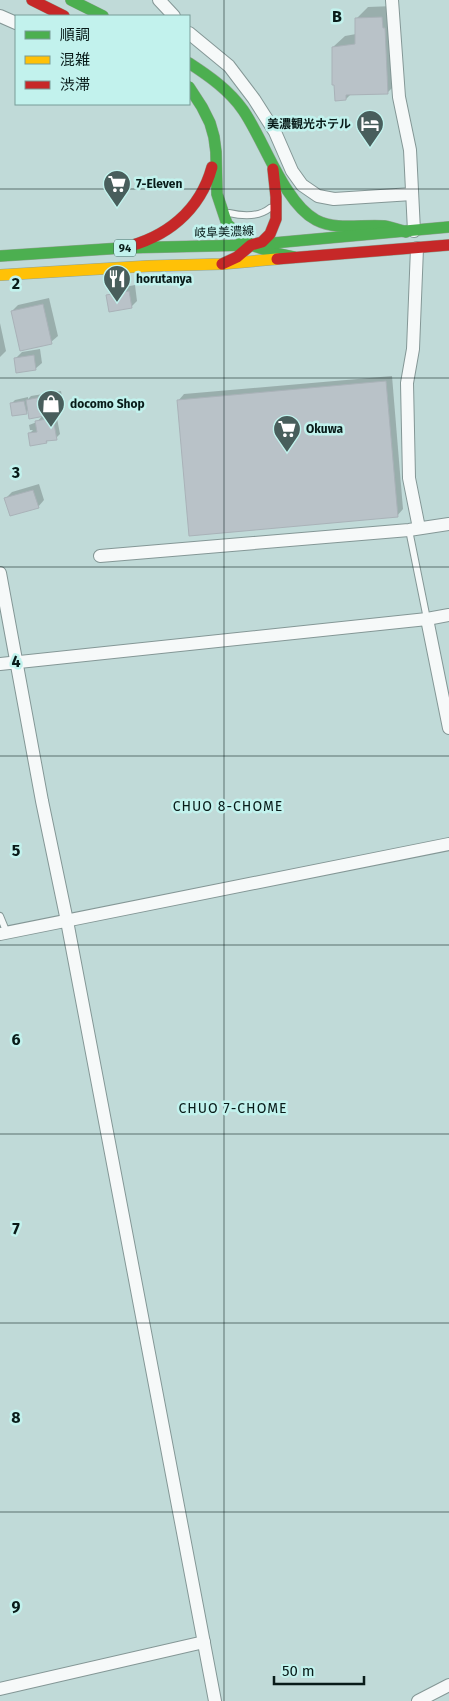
<svg xmlns="http://www.w3.org/2000/svg" width="449" height="1701" viewBox="0 0 449 1701" font-family="'Fira Sans','Noto Sans JP',sans-serif">
<style>
.shadow{fill:#0003}
.building{fill:#b9c2c8;stroke:#a9b2b8}
.lines{fill:none;stroke-linecap:round;stroke-linejoin:round}
.lane-casing{stroke:#849796;stroke-width:8}
.street-casing{stroke:#849796;stroke-width:14}
.fast-casing{stroke:#91a394;stroke-width:12}
.slow-casing{stroke:#91a394;stroke-width:12}
.jam-casing{stroke:#91a394;stroke-width:12}
.lane{stroke:#f6f9f9;stroke-width:6}
.street{stroke:#f6f9f9;stroke-width:12}
.fast{stroke:#4caf50;stroke-width:11}
.slow{stroke:#ffc107;stroke-width:11}
.jam{stroke:#c62828;stroke-width:11}
.grid{fill:none;stroke:#081b19;stroke-width:1;stroke-opacity:0.55}
.labels{text-anchor:middle;dominant-baseline:central;stroke-width:5;stroke-linejoin:round;paint-order:stroke}
.shield{fill:#c2f2ed;stroke:#405c59;stroke-width:1}
.shield-label{font-size:11px;font-weight:bold;fill:#081b19}
.poi-label{font-size:12px;font-weight:bold;fill:#081b19;stroke:#c2f2ed;text-anchor:start}
.street-label{font-size:12px;fill:#081b19;stroke:#c2f2ed}
.neighbourhood-label{font-size:14px;letter-spacing:1px;fill:#081b19;stroke:#c2f2ed}
.grid-label{font-size:16px;text-anchor:middle;font-weight:bold;fill:#081b19;stroke:#c2f2ed;stroke-width:5;stroke-linejoin:round;paint-order:stroke}
</style>
<rect width="100%" height="100%" fill="#c0dad8"/>
<g class="shadow">
<path d="M393 6 399 81 387 93 351 94 346 99 333 47 345 36 356 34V19L368 7Z"/>
<path d="M135 285 137 301 131 307 108 296 114 289Z"/>
<path d="M49 298 58 336 51 342 12 311 18 305Z"/>
<path d="M0 323 6 351 0 357Z"/>
<path d="M40 349 42 363 35 369 16 358 22 352Z"/>
<path d="M392 376 403 509 397 516 178 401 184 394Z"/>
<path d="M61 391 64 408 60 412 56 413 60 434 56 438 49 440 46 442 29 434 33 430H30L29 425 37 422 43 415 29 409 26 412 11 404 15 400 28 397V399L31 396Z"/>
<path d="M39 484 44 500 38 507 5 499 12 492Z"/>
</g>
<g class="building">
<path d="M382 17 383 28H385L388 94 346 95V100L335 101 334 85H332V47L355 44V18Z"/>
<path d="M129 291 132 308 109 312 106 295Z"/>
<path d="M43 304 52 344 20 351 11 311Z"/>
<path d="M34 355 36 370 16 373 14 358Z"/>
<path d="M386 381 398 517 189 536 177 400Z"/>
<path d="M57 394 61 413 29 419 26 400Z"/>
<path d="M24 401 27 414 12 416 10 403Z"/>
<path d="M53 418 57 440 46 441 47 443 30 446 28 433 37 432 35 421Z"/>
<path d="M33 490 39 508 10 516 4 498Z"/>
</g>
<g class="lines">
<defs>
<g id="lane">
<path d="M229 213C242 216 259 217 270 208"/>
<path d="M409 530 427 619"/>
<path d="M0 916 7 933"/>
</g>
<g id="street">
<path d="M159 0 174 16"/>
<path d="M392 0 399 97 410 150 414 231"/>
<path d="M0 16 16 23"/>
<path d="M189 33 229 66 254 99 275 132 292 171 302 185 318 196 334 199 412 194"/>
<path d="M417 248 413 349 407 383 409 478 419 528"/>
<path d="M100 556 409 530 449 524"/>
<path d="M0 573 42 801 67 921 215 1701"/>
<path d="M427 619 449 728"/>
<path d="M0 664 427 619 449 615"/>
<path d="M0 934 449 844"/>
<path d="M0 1689 204 1642"/>
<path d="M418 1701 449 1685"/>
</g>
<g id="fast">
<path d="M71 0 103 16"/>
<path d="M189 63C209 76 229 90 243 110 264 140 284 203 316 220 337 231 362 224 384 226 391 227 399 230 406 232"/>
<path d="M189 87 202 107 210 123 214 137 216 152 217 194 227 224 251 245 275 253 294 257"/>
<path d="M0 256 122 248 251 245 449 227"/>
</g>
<path id="slow" d="M0 275 149 266 222 264 277 259"/>
<g id="jam">
<path d="M32 0 64 16"/>
<path d="M122 248C166 238 200 211 212 167"/>
<path d="M277 259 449 245"/>
<path d="M222 264 237 257 251 245 262 242 270 234 276 219V197L273 169"/>
</g>
</defs>
<use href="#lane" class="lane-casing"/>
<use href="#street" class="street-casing"/>
<use href="#fast" class="fast-casing"/>
<use href="#slow" class="slow-casing"/>
<use href="#jam" class="jam-casing"/>
<use href="#lane" class="lane"/>
<use href="#street" class="street"/>
<use href="#fast" class="fast"/>
<use href="#slow" class="slow"/>
<use href="#jam" class="jam"/>
</g>
<path class="grid" d="M224 0V1701M0 189H449M0 378H449M0 567H449M0 756H449M0 945H449M0 1134H449M0 1323H449M0 1512H449"/>
<defs>
<symbol id="hotel-pin" viewBox="-11 -11 22 30"><path d="M0 17L-7.5 6A9.5 9.5 0 1 1 7.5 6Z" fill="#485e5c" stroke="#c2f2ed"/><path d="M-6-4.5h1.5V1H6V5H4.5V3h-9V5H-6ZM-4 0a1.8 1.8 0 1 1 3.6 0ZM.5 0V-2.5h3Q6-2.5 6 0Z" fill="#fff"/></symbol>
<symbol id="supermarket-pin" viewBox="-11 -11 22 30"><path d="M0 17L-7.5 6A9.5 9.5 0 1 1 7.5 6Z" fill="#485e5c" stroke="#c2f2ed"/><path d="M-6-5.5h2.5l.6 2H6L4.5 2H-2.5L-4.4-4H-6ZM-1.5 3.2a1.3 1.3 0 1 0 .1 0ZM3 3.2a1.3 1.3 0 1 0 .1 0Z" fill="#fff"/></symbol>
<symbol id="restaurant-pin" viewBox="-11 -11 22 30"><path d="M0 17L-7.5 6A9.5 9.5 0 1 1 7.5 6Z" fill="#485e5c" stroke="#c2f2ed"/><path d="M-5-6h1v4h1v-4h1v4h1v-4h1v5L-1.5 .5V6h-2V.5L-5-1ZM5-6V6H3V1.5H1.5Q1.5-4 5-6Z" fill="#fff"/></symbol>
<symbol id="shop-pin" viewBox="-11 -11 22 30"><path d="M0 17L-7.5 6A9.5 9.5 0 1 1 7.5 6Z" fill="#485e5c" stroke="#c2f2ed"/><path d="M-5-2.5h2.3a2.7 3.5 0 0 1 5.4 0H5L5.5 6h-11ZM-1.5-2.5h3a1.5 2.3 0 0 0-3 0Z" fill="#fff"/></symbol>
</defs>
<g fill-rule="evenodd">
<use href="#hotel-pin" x="354" y="108" width="32" height="43"/>
<use href="#supermarket-pin" x="101" y="168" width="32" height="43"/>
<use href="#restaurant-pin" x="101" y="263" width="32" height="43"/>
<use href="#shop-pin" x="35" y="388" width="32" height="43"/>
<use href="#supermarket-pin" x="271" y="413" width="32" height="43"/>
</g>
<g class="labels">
<rect class="shield" x="114" y="239.5" width="22" height="17" rx="4"/>
<g class="shield-label">
<text x="125" y="248">94</text>
</g>
<g class="poi-label">
<text x="351" y="124" text-anchor="end">美濃観光ホテル</text>
<text x="136" y="184">7-Eleven</text>
<text x="136" y="279">horutanya</text>
<text x="70" y="404">docomo Shop</text>
<text x="306" y="429">Okuwa</text>
</g>
<g class="street-label">
<text transform="translate(224 232) rotate(-2)">岐阜美濃線</text>
</g>
<g class="neighbourhood-label">
<text x="228" y="806">CHUO 8-CHOME</text>
<text x="233" y="1108">CHUO 7-CHOME</text>
</g>
</g>
<g class="grid-label">
<text x="337" y="22">B</text>
<text x="16" y="289">2</text>
<text x="16" y="478">3</text>
<text x="16" y="667">4</text>
<text x="16" y="856">5</text>
<text x="16" y="1045">6</text>
<text x="16" y="1234">7</text>
<text x="16" y="1423">8</text>
<text x="16" y="1612">9</text>
</g>
<rect x="15" y="15" width="175" height="90" fill="#c2f2ed" stroke="#789c98"/>
<rect x="25" y="31" width="25" height="8" fill="#4caf50" stroke="#789c98"/>
<text x="60" y="40" font-size="15" fill="#081b19">順調</text>
<rect x="25" y="56" width="25" height="8" fill="#ffc107" stroke="#789c98"/>
<text x="60" y="65" font-size="15" fill="#081b19">混雑</text>
<rect x="25" y="81" width="25" height="8" fill="#c62828" stroke="#789c98"/>
<text x="60" y="90" font-size="15" fill="#081b19">渋滞</text>
<path d="M274 1676v8h90v-8" fill="none" stroke="#081b19" stroke-width="2.5"/>
<text x="282" y="1676" font-size="15" fill="#081b19" stroke="#c2f2ed" stroke-width="4" paint-order="stroke">50 m</text>
</svg>
